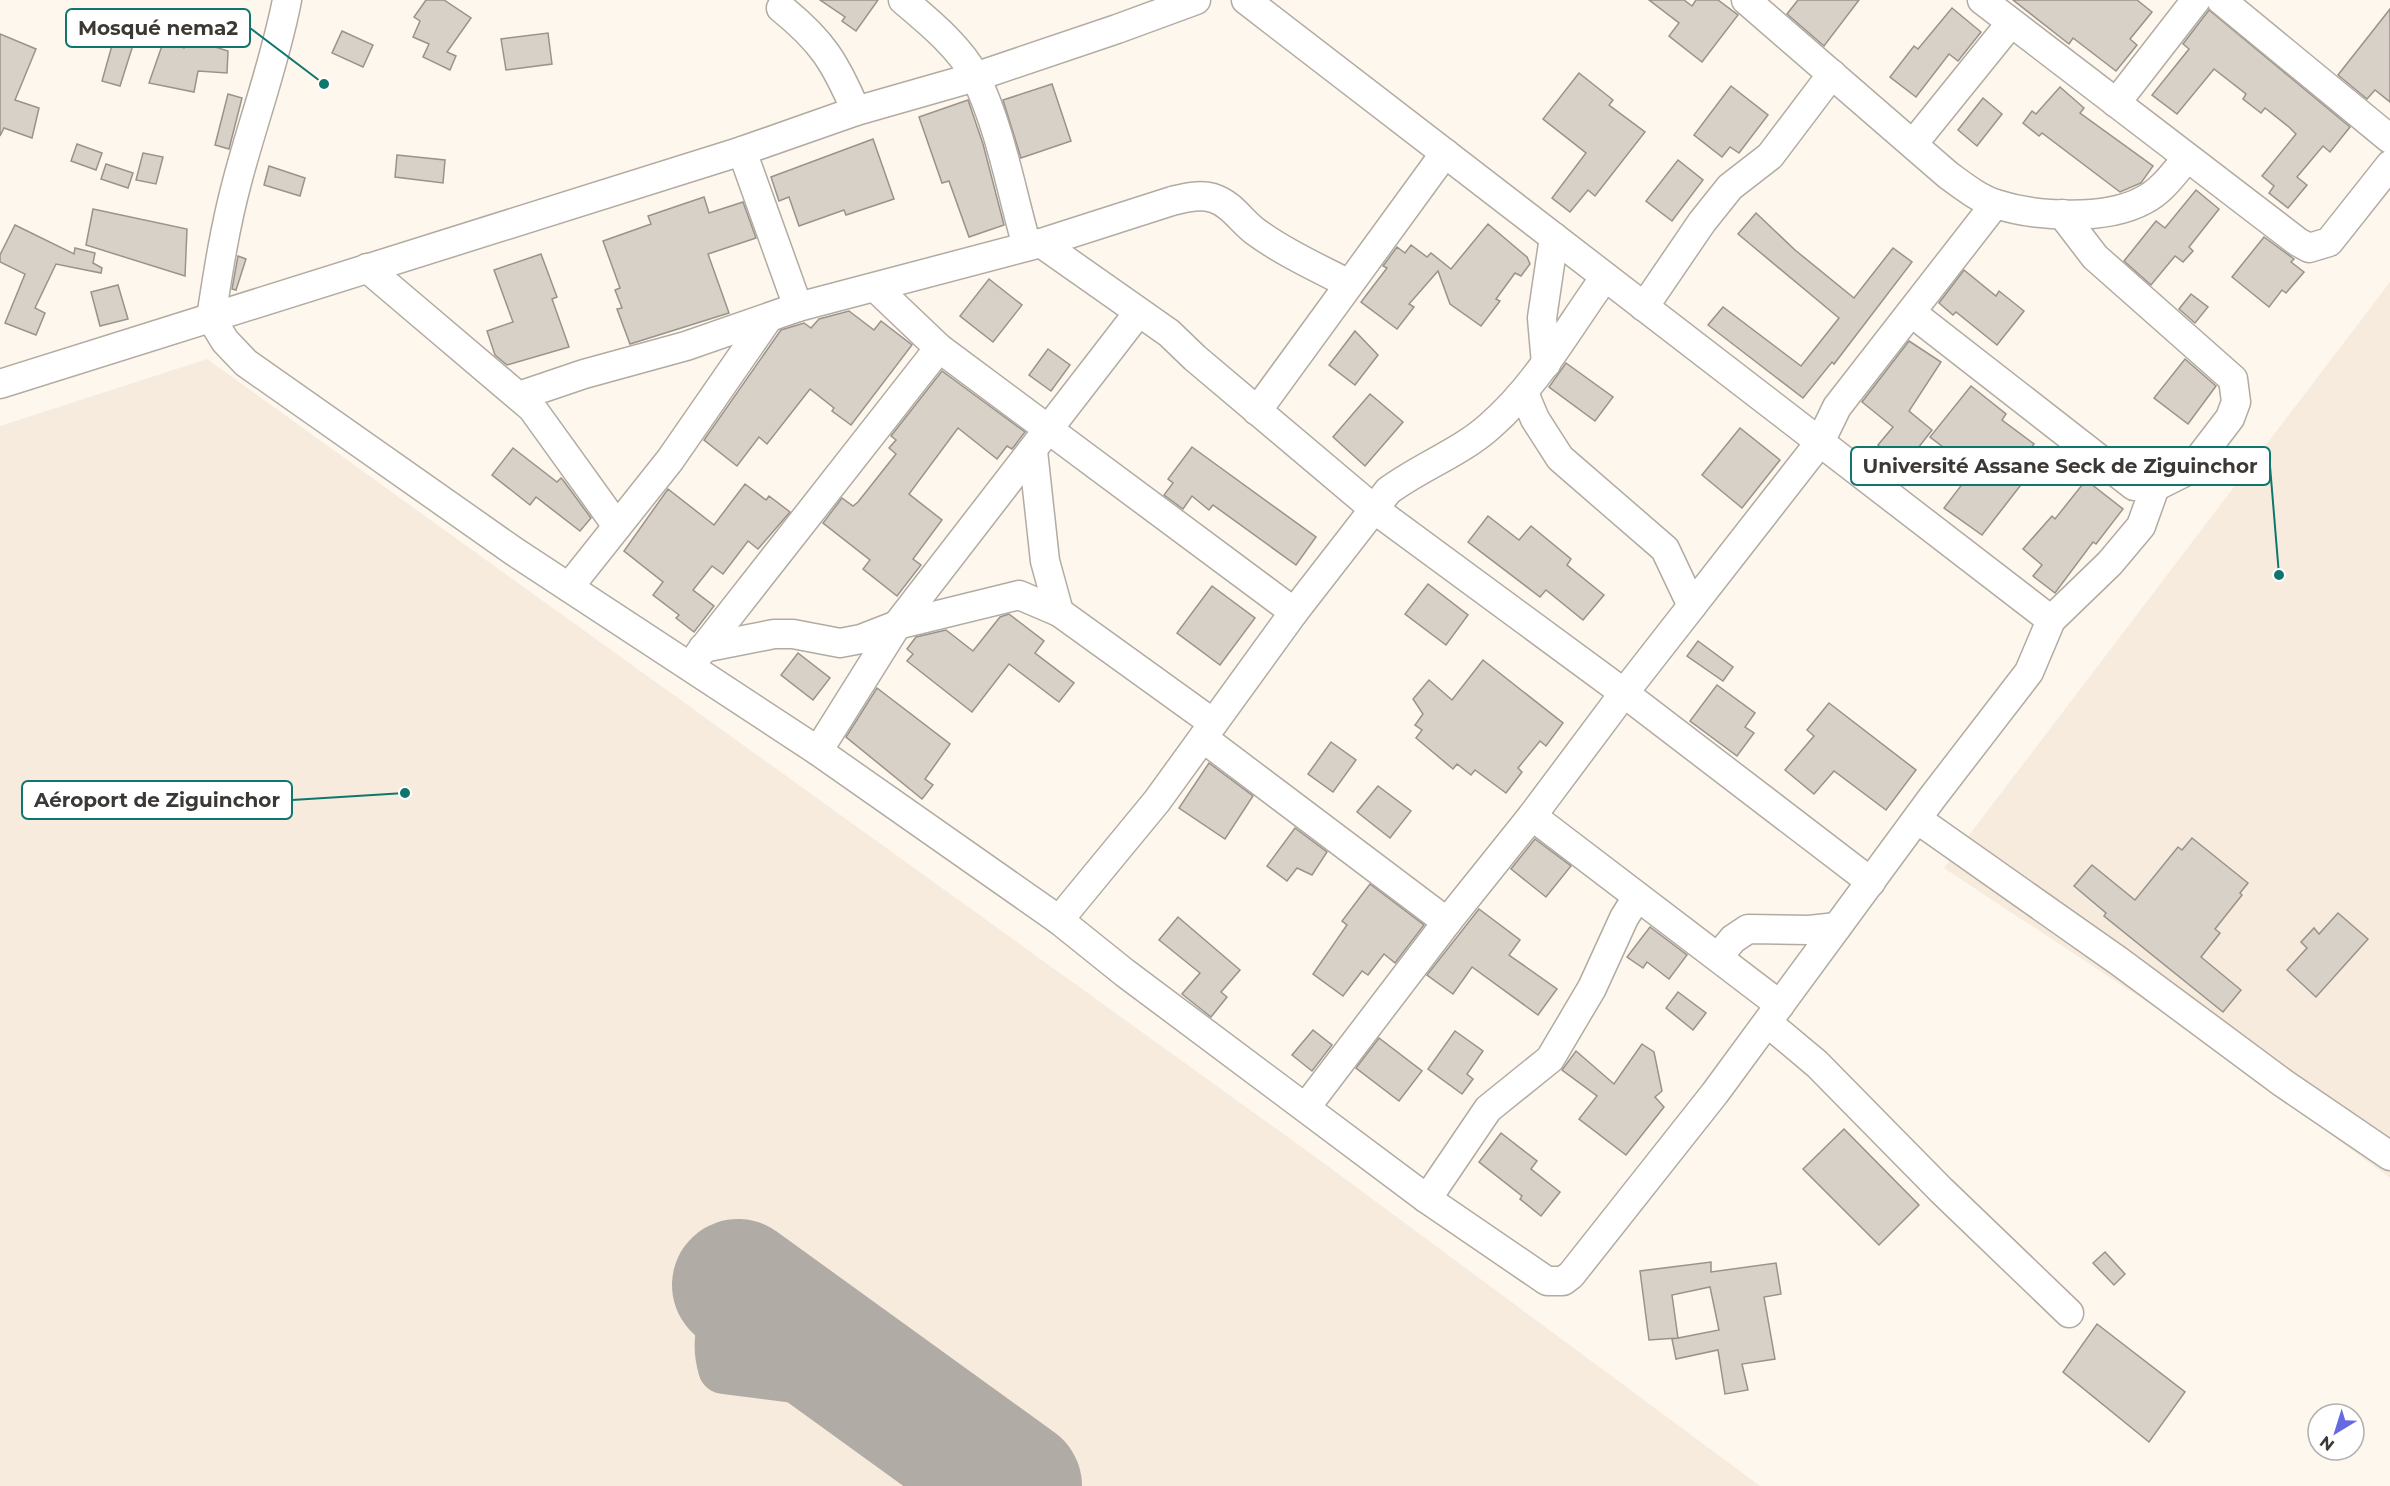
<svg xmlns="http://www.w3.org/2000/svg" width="2390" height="1486" viewBox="0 0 2390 1486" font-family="Montserrat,sans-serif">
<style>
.built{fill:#f7ebdd}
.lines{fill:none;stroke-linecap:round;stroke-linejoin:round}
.taxiway{stroke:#b0aba4;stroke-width:52}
.runway{stroke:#b0aba4;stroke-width:132}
.building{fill:#d8d1c8;stroke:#9a938b;stroke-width:1.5;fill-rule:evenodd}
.minor-casing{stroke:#b2aba2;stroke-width:31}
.minor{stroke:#fff;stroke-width:28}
.leader{fill:none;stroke:#0f766e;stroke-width:2}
.callout-dot{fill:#0f766e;stroke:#fff;stroke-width:2}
.callout{fill:#fff;stroke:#0f766e;stroke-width:2}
.callout-label{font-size:20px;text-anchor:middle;font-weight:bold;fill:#3b3835}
</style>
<rect width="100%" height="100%" fill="#fef7ee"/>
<g class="built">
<path d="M2390 282V1178L2188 1029 1944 868Z"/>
<path d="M207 359 1321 1161 1760 1486H0V426Z"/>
</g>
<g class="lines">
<path class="taxiway" d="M835 1355C830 1342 824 1318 814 1308 765 1267 706 1306 724 1368L881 1388"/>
<path class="runway" d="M738 1285 1016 1486"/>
</g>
<g class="building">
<path d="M426 0H444L471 18 447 52 456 56 450 70 423 57 429 44 413 37 420 21 414 17Z"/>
<path d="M820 0H878L856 31 842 21 845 17Z"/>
<path d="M1649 0H1684L1692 6 1696 0H1718L1738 15 1702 62 1669 36 1679 23Z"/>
<path d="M1798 0H1859L1824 46 1787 14Z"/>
<path d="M2013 0H2137L2152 12 2130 39 2137 45 2116 71 2073 38 2069 44Z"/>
<path d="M1952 8 1981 32 1958 61 1949 54 1916 97 1890 77 1914 46 1918 49Z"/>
<path d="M2390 9V102L2375 90 2367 99 2338 75Z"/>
<path d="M2209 10 2350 127 2330 152 2323 146 2297 177 2307 185 2288 208 2269 193 2274 186 2262 176 2296 134 2289 127 2265 108 2261 113 2243 99 2246 94 2214 69 2177 114 2152 95 2189 49 2183 44Z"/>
<path d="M120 17 140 23 120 86 102 81Z"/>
<path d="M342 31 373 45 363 67 332 53Z"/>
<path d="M548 33 552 64 506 70 501 39Z"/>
<path d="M0 34 36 49 15 100 39 108 32 138 4 128 0 136Z"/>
<path d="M187 38 228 51 227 73 198 71 194 92 149 83 164 40 184 48Z"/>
<path d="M1579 73 1613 100 1609 105 1645 132 1595 196 1588 190 1570 212 1552 198 1586 153 1543 119Z"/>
<path d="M1052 84 1071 141 1021 158 1003 100Z"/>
<path d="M1731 86 1768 115 1739 153 1730 147 1722 157 1694 135Z"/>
<path d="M2060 87 2084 108 2080 113 2153 166 2141 183 2120 192 2042 133 2039 136 2023 123 2032 111 2036 114Z"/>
<path d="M228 94 242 98 229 149 215 145Z"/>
<path d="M1983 98 2002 114 1977 146 1958 130Z"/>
<path d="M968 100 983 144 1004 225 969 237 949 181 942 183 919 117Z"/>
<path d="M873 139 894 199 846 215 844 210 799 226 789 197 779 201 771 177Z"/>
<path d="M77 144 102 153 96 170 71 161Z"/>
<path d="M143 153 163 157 156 184 136 180Z"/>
<path d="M397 155 445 160 443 183 395 177Z"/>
<path d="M1678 160 1703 180 1672 221 1646 201Z"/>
<path d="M106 164 133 173 128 188 101 179Z"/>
<path d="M269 166 305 178 300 196 264 185Z"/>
<path d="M2196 190 2219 209 2189 247 2193 251 2183 262 2175 256 2151 285 2124 261 2156 221 2165 228Z"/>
<path d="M704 197 709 213 743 202 756 238 708 254 729 313 630 344 617 309 622 308 615 290 620 288 603 241 651 224 648 216Z"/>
<path d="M93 209 187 229 185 276 86 245Z"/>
<path d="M1756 213 1795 250 1854 298 1893 248 1912 262 1834 364 1832 362 1803 398 1708 325 1723 307 1801 366 1839 318 1738 234Z"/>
<path d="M1488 224 1527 257 1530 264 1521 276 1515 273 1496 299 1500 301 1481 326 1450 304 1438 271 1409 304 1414 307 1397 329 1361 302 1387 268 1383 266 1397 247 1405 253 1411 245 1427 257 1431 253 1451 269Z"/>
<path d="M15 225 74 254 75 248 95 253 93 263 102 268 101 273 56 264 35 308 45 313 36 335 5 323 25 274 0 262V255Z"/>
<path d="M2264 237 2294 259 2291 262 2304 272 2286 293 2282 290 2269 307 2232 277Z"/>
<path d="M541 254 557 297 552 299 569 347 507 365 495 355 487 331 513 322 494 270Z"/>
<path d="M238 256 246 259 236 290 232 289Z"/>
<path d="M1964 270 1996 296 1999 291 2024 311 1997 345 1956 312 1953 315 1939 303Z"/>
<path d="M989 279 1022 305 993 342 960 316Z"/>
<path d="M118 285 128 319 100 326 91 292Z"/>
<path d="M2191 294 2208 307 2195 323 2179 309Z"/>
<path d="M849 311 874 330 881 321 912 345 851 425 832 411 834 408 810 389 767 444 759 437 737 466 704 440 781 330 804 323 811 328 819 319Z"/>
<path d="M1355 331 1378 355 1355 385 1329 365Z"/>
<path d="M1909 341 1941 362 1909 411 1932 430 1904 466 1878 445 1893 427 1862 402Z"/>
<path d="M1048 349 1070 365 1051 391 1029 375Z"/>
<path d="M2185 359 2216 386 2188 424 2154 398Z"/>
<path d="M1566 363 1613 397 1595 421 1549 387Z"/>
<path d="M942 371 1025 432 1012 449 1007 446 997 459 958 428 909 494 942 520 913 559 921 565 897 596 863 569 870 560 823 523 842 498 853 506 858 502 896 454 889 448 896 440 891 436Z"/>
<path d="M1971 386 2006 414 2002 420 2034 444 2009 477 2020 486 1982 535 1944 508 1973 470 1930 437Z"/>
<path d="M1370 394 1403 422 1365 466 1333 437Z"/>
<path d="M1740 428 1780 460 1742 508 1702 475Z"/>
<path d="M1192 447 1316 537 1296 565 1213 505 1209 510 1192 496 1183 509 1164 495 1173 483 1168 479Z"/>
<path d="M513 448 557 482 561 478 563 480 591 518 580 531 536 497 530 505 492 475Z"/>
<path d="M2086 480 2123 509 2096 544 2093 542 2055 593 2033 576 2042 565 2023 549 2052 516 2055 519Z"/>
<path d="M745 484 766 500 769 496 790 512 758 549 748 541 723 574 712 566 693 590 714 606 694 632 676 618 679 615 653 595 663 582 624 551 668 489 714 525Z"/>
<path d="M1488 516 1519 540 1531 526 1571 559 1567 565 1604 595 1583 620 1546 590 1540 597 1468 542Z"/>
<path d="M1428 584 1468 615 1446 645 1405 614Z"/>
<path d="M1212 586 1255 618 1220 665 1177 633Z"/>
<path d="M1009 614 1044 641 1035 653 1074 683 1059 702 1009 664 972 712 907 661 913 654 907 649 916 637 946 630 973 651 1000 617Z"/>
<path d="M1698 641 1733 667 1723 681 1687 656Z"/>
<path d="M798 653 830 678 813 700 781 675Z"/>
<path d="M1483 660 1563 723 1546 746 1540 741 1518 768 1522 772 1506 793 1475 770 1471 775 1457 764 1453 769 1416 738 1422 730 1415 725 1423 714 1413 699 1429 680 1452 700Z"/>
<path d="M1717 685 1755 713 1745 727 1754 733 1737 756 1690 721Z"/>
<path d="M877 688 950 744 925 779 933 785 922 799 846 737Z"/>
<path d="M1829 703 1916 770 1886 810 1834 771 1814 794 1785 770 1814 736 1807 730Z"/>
<path d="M1331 742 1356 760 1333 792 1308 774Z"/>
<path d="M1209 763 1253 796 1225 839 1179 808Z"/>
<path d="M1378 786 1411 811 1390 838 1357 812Z"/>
<path d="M1295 828 1327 852 1312 875 1297 868 1287 881 1267 866Z"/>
<path d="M2192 838 2248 883 2240 893 2242 895 2215 929 2220 933 2201 957 2241 990 2223 1012 2104 916 2106 913 2074 886 2092 865 2135 900 2178 847 2182 850Z"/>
<path d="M1535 839 1571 866 1546 897 1511 869Z"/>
<path d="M1370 884 1424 925 1395 963 1384 954 1368 975 1362 971 1343 996 1313 974 1347 925 1342 921Z"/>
<path d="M1479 909 1520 940 1509 955 1557 989 1538 1015 1472 967 1453 994 1427 975Z"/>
<path d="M2338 913 2368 939 2316 997 2287 970 2307 948 2301 942 2314 928 2319 934Z"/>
<path d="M1178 917 1240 970 1221 992 1227 997 1211 1017 1182 994 1200 973 1159 940Z"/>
<path d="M1650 927 1687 955 1669 979 1647 962 1643 968 1627 957Z"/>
<path d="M1678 992 1706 1013 1693 1030 1666 1008Z"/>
<path d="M1313 1030 1332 1045 1312 1071 1292 1055Z"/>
<path d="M1455 1031 1483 1051 1467 1074 1473 1079 1462 1094 1428 1069Z"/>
<path d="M1379 1038 1422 1071 1399 1101 1356 1068Z"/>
<path d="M1642 1044 1654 1052 1662 1091 1655 1097 1664 1107 1626 1155 1579 1119 1597 1096 1562 1070 1576 1051 1614 1084Z"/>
<path d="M1844 1129 1919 1205 1879 1245 1803 1169Z"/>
<path d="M1501 1133 1537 1161 1531 1169 1560 1192 1541 1216 1520 1199 1522 1196 1479 1162Z"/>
<path d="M2105 1252 2125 1274 2114 1285 2093 1263Z"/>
<path d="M1711 1262V1272L1776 1263 1781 1294 1764 1297 1775 1359 1742 1364 1748 1390 1725 1394 1718 1350 1676 1359 1672 1339 1678 1338 1649 1340 1640 1271ZM1710 1287 1719 1330 1678 1338 1672 1295Z"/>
<path d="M2097 1324 2185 1392 2149 1442 2063 1372Z"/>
</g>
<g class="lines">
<defs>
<g id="minor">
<path d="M287 0C275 62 253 121 237 182 225 227 218 272 211 318L225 341 246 363 515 552 818 751 1059 920 1125 973 1427 1199 1547 1281H1563L1571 1275 1715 1093 1932 798 2029 672 2051 620 2110 563 2141 526 2155 487"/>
<path d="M903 0C928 21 961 48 976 78 1001 130 1011 191 1027 246"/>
<path d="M1246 0 2051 620"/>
<path d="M1746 0 1948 175C1963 186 1978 198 1996 204 2036 217 2106 221 2144 200 2162 191 2174 173 2187 158"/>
<path d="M1982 0 2298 242 2309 248 2329 242 2390 165"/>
<path d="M2221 0 2390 139"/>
<path d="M781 8C822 41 835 62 856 111"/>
<path d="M2116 103 2196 0"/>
<path d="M1913 144 2010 24"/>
<path d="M742 151 798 307"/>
<path d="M1041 243 1169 333 1195 358 1374 509 1624 693 1871 882"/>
<path d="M367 268 532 408 617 526"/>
<path d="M876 288 939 348 1294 612"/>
<path d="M1644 307 1702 222 1730 187 1770 156 1832 74"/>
<path d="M1912 313 2134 486 2155 487 2191 469 2230 418 2236 402 2233 379 2095 257 2062 214"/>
<path d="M1546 364 1542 318 1554 237"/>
<path d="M0 384 742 151 856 111 975 77 1117 29 1196 0"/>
<path d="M1524 393 1535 419 1560 458 1665 549 1692 606"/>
<path d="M519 396 584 374 686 346 798 307 1041 243 1172 201C1185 198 1199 194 1213 198 1232 204 1241 221 1256 232 1285 253 1318 268 1349 284"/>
<path d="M1257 411 1445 153"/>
<path d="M1033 451 1045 561 1059 612"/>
<path d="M569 587 670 460 767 320"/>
<path d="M703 648 774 634H793L840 643 861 639 897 625 1019 595 1059 612 1213 723"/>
<path d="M699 654 939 348"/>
<path d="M1203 738 1447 922"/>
<path d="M818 751 897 625 1138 313"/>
<path d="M1532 816 1780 1005"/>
<path d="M1917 819 2120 962 2283 1083 2390 1156"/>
<path d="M1059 920 1157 801 1294 612 1388 491C1420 467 1460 453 1490 426 1538 384 1568 328 1605 277"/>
<path d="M1718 957 1733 939 1748 929 1809 930 1837 927"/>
<path d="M1768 1023 1817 1064 1941 1190 2069 1313"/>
<path d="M1306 1107 1447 922 1532 816 1624 693 1820 442 1837 407 1995 204"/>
<path d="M1427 1199 1488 1109 1550 1059 1592 988 1624 918 1637 897"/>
</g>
</defs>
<use href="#minor" class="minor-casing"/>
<use href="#minor" class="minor"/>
</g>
<path class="leader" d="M324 84L250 28M2279 575L2270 466M405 793L292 800"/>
<g class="callout-dot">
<circle cx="324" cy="84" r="6"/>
<circle cx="2279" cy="575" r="6"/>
<circle cx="405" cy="793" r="6"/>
</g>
<g class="callout">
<rect x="66" y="9" width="184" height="38" rx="6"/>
<rect x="1851" y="447" width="419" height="38" rx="6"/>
<rect x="22" y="781" width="270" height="38" rx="6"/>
</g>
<g class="callout-label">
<text x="158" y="35">Mosqué nema2</text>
<text x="2060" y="473">Université Assane Seck de Ziguinchor</text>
<text x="157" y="807">Aéroport de Ziguinchor</text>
</g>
<g transform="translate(2336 1432) rotate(218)"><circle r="28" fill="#ffffff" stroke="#b1afae" stroke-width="1.5"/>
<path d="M0-4.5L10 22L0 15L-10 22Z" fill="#6769e2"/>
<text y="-9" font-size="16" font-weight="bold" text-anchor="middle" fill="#3b3835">N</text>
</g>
</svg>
